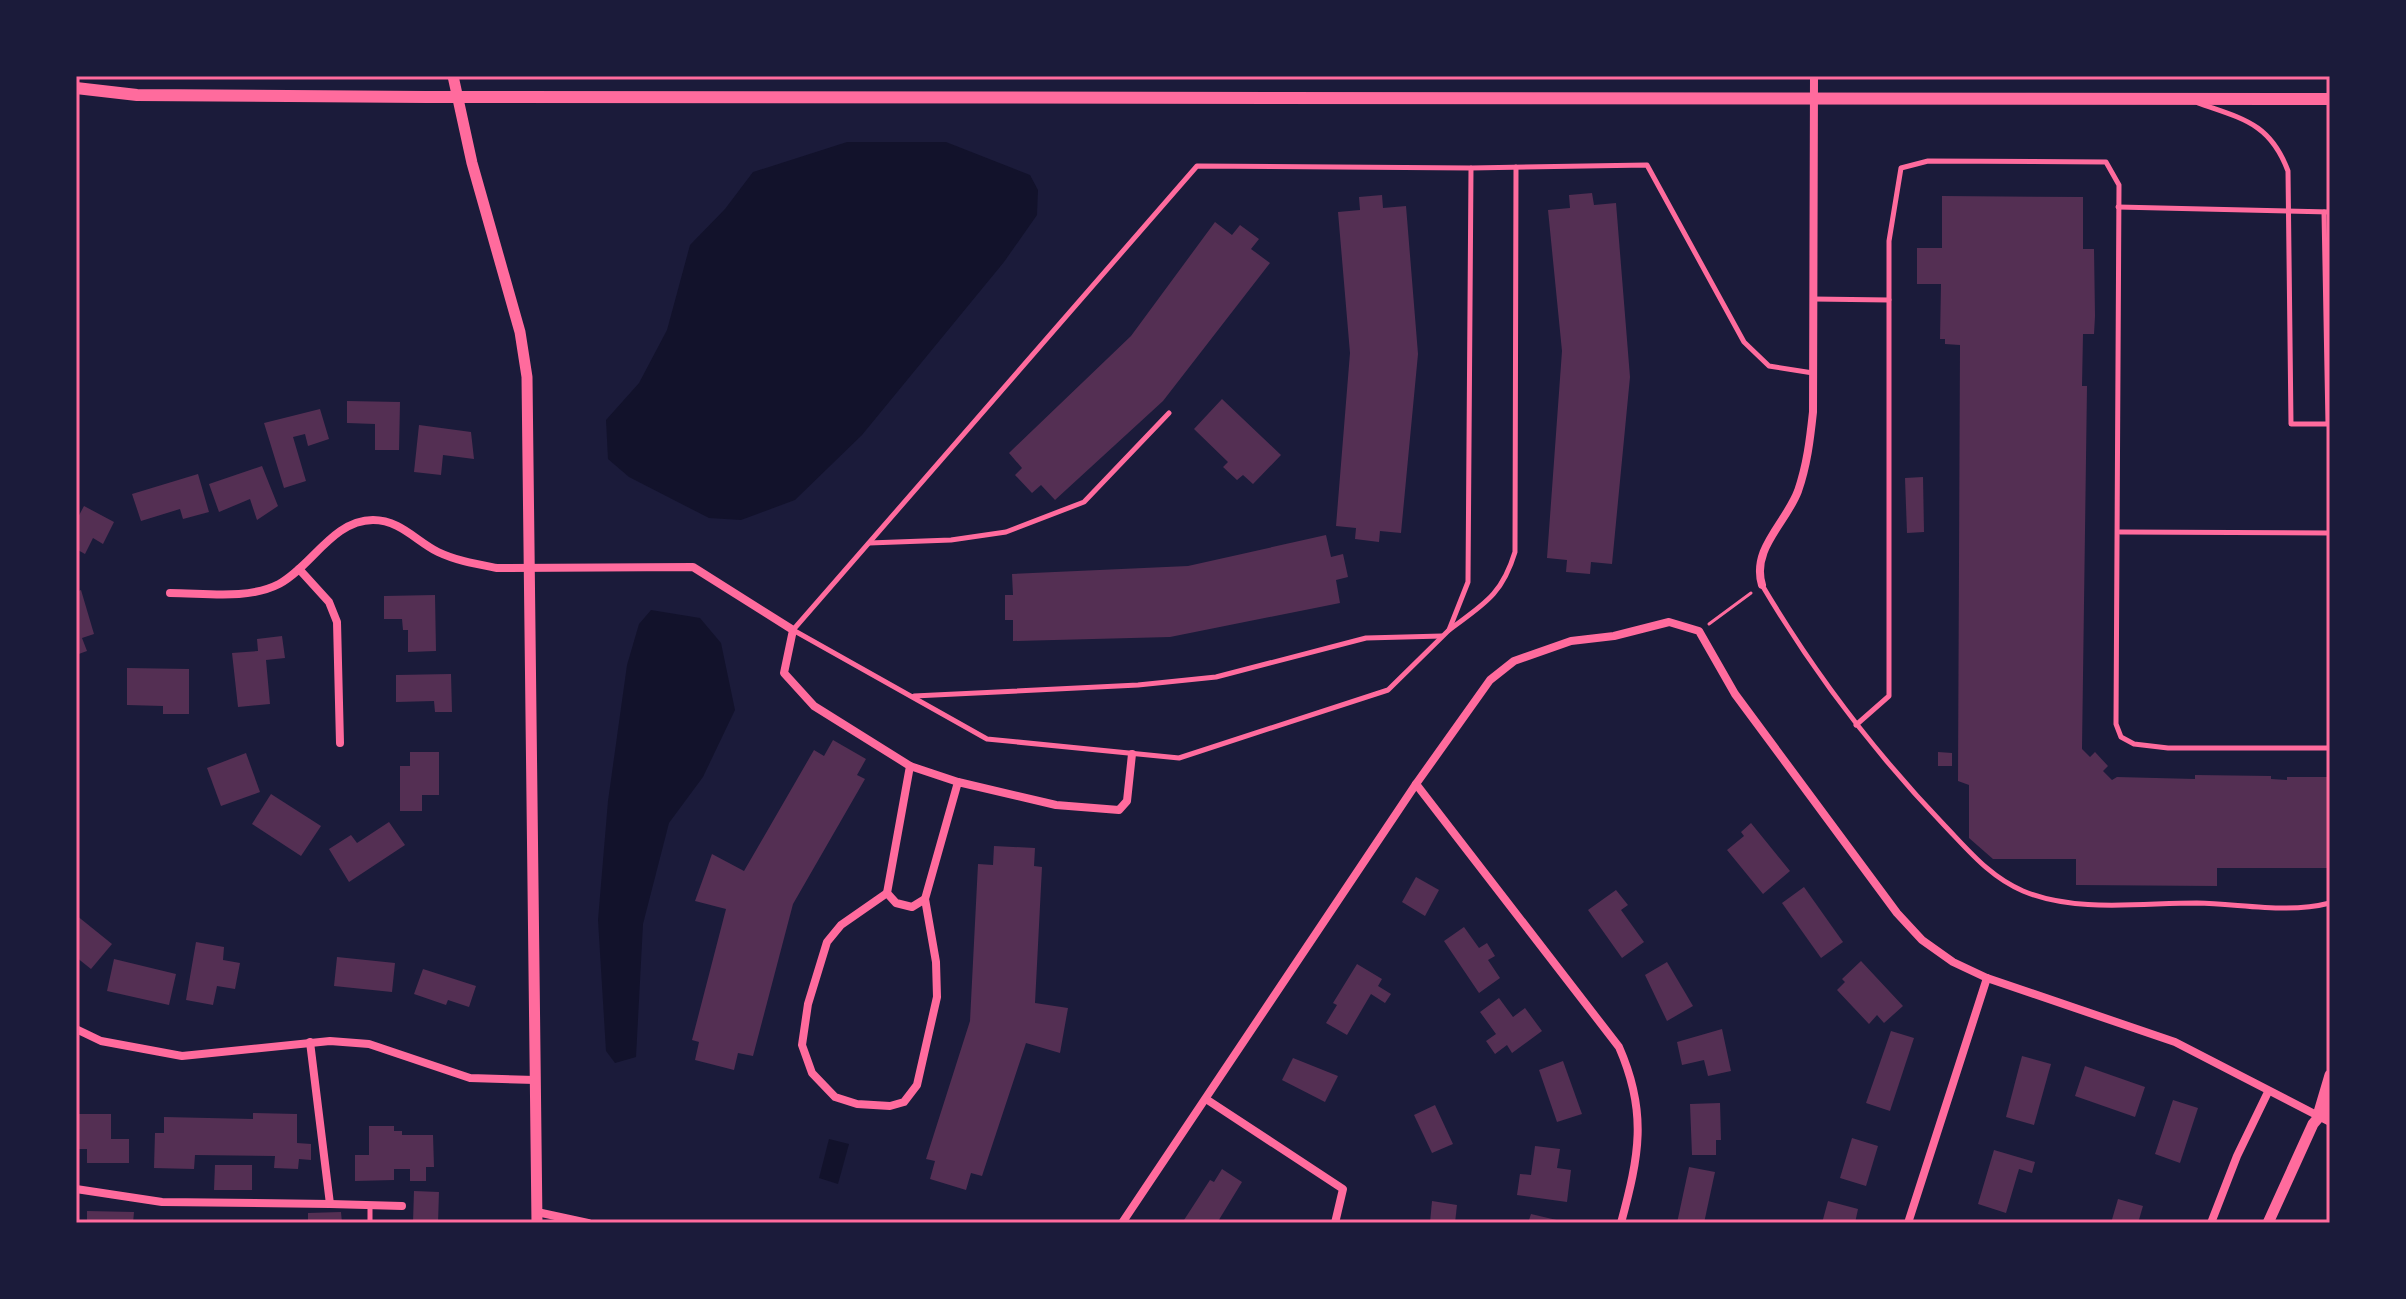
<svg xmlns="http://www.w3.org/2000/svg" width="2406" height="1299" viewBox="0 0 2406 1299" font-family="Manrope,sans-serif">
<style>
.water{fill:#12122b}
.building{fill:#542f53}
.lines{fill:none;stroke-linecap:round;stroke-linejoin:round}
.path{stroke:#ff6b9d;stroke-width:3}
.service{stroke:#ff6b9d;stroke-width:5}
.minor{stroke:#ff6b9d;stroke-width:8}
.tertiary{stroke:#ff6b9d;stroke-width:11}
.secondary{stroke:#ff6b9d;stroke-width:12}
.neatline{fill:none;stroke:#ff6b9d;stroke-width:3}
</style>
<rect width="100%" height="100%" fill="#1b1b3a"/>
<g class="water">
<path d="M847 142H946L1030 175 1038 190 1037 215 1004 262 862 435 795 500 741 520 709 518 629 477 608 459 606 420 639 383 667 330 690 245 725 209 753 172Z"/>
<path d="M651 610 700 618 721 643 735 710 703 777 669 823 643 924 636 1057 615 1063 606 1051 598 920 608 801 627 665 639 624Z"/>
<path d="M829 1139 849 1144 838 1184 819 1178Z"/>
</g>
<g class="building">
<path d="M1592 193 1594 205 1616 203 1630 377 1612 564 1591 562 1590 574 1566 572 1567 560 1547 558 1562 351 1548 210 1570 208 1569 195Z"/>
<path d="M1382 195 1383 208 1406 206 1418 354 1401 533 1380 531 1379 542 1355 539 1356 528 1336 526 1350 353 1338 212 1360 210 1359 197Z"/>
<path d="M1942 196 2083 197V249H2094L2095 316 2094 334H2083L2082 386H2087L2082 749 2090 757 2095 752 2108 766 2103 771 2112 780 2117 777 2195 779V775L2271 776V779L2287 780V777H2330V868H2217V886L2076 885V859H1993L1969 838V785L1958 781 1960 345 1945 344V339H1940L1941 284H1917V248H1942Z"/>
<path d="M1215 222 1232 235 1240 225 1259 239 1251 249 1270 263 1163 401 1055 500 1041 485 1032 493 1015 475 1022 468 1009 453 1131 336Z"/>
<path d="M1222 399 1281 455 1253 484 1243 475 1237 480 1223 467 1228 462 1194 429Z"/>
<path d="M347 401 400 402 399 450H375V424L347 423Z"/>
<path d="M320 409 329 439 308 446 305 434 293 437 306 481 284 488 264 423Z"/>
<path d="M419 425 471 432 474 459 443 455 441 475 414 472Z"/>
<path d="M262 466 278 506 257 520 250 499 219 512 209 484Z"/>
<path d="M198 474 209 512 183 519 180 509 141 521 132 494Z"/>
<path d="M1923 477 1924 532 1907 533 1905 478Z"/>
<path d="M84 506 114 522 103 544 93 538 85 554 76 549V521Z"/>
<path d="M1326 535 1331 557 1343 554 1348 577 1336 580 1340 603 1170 637 1013 641V620H1005V595H1013L1012 574 1188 566Z"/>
<path d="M81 590 94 634 82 638 87 651 76 655V592Z"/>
<path d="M435 595 436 651 408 652V630H403L402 619H384V596Z"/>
<path d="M282 636 285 658 266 660 270 704 238 707 232 653 258 651 257 639Z"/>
<path d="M127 668 189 669V714H163V706L127 705Z"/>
<path d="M451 674 452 712H435L434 701 396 702V675Z"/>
<path d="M833 740 866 759 857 775 865 779 793 904 753 1056 738 1053 734 1070 695 1060 699 1042 692 1040 726 909 695 901 712 854 744 871 814 750 824 756Z"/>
<path d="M410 752H439V795H422V811H400V766H410Z"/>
<path d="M1938 752 1952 753V766H1938Z"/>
<path d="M246 753 260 792 221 806 207 768Z"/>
<path d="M271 794 321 826 301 856 252 824Z"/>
<path d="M389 822 405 845 349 882 329 849 351 835 357 843Z"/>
<path d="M1751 823 1790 871 1763 894 1727 850 1744 836 1741 832Z"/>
<path d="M994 846 1035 848 1034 866 1042 867 1035 1003 1068 1008 1060 1053 1026 1043 982 1176 971 1173 966 1190 930 1179 935 1161 926 1159 970 1021 978 864 993 865Z"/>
<path d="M1416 877 1439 890 1425 916 1402 902Z"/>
<path d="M1804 887 1843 942 1821 958 1782 903Z"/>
<path d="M1616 890 1628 905 1621 910 1644 942 1622 958 1588 910Z"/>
<path d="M76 915 112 944 91 969 76 957Z"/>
<path d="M1464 927 1479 948 1487 943 1495 956 1488 960 1500 978 1479 993 1444 941Z"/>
<path d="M196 942 224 947 223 960 240 963 235 989 217 986 213 1005 186 1000Z"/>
<path d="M337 957 395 963 392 992 334 986Z"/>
<path d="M114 959 176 974 169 1005 107 991Z"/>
<path d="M1861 961 1903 1006 1884 1023 1877 1015 1869 1024 1837 990 1845 982 1842 979Z"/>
<path d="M1667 962 1693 1006 1667 1021 1645 975Z"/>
<path d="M1357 964 1382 979 1378 986 1391 994 1385 1003 1371 994 1347 1035 1326 1023 1337 1005 1333 1003Z"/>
<path d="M423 969 476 986 469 1007 448 1000 446 1005 414 994Z"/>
<path d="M1499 998 1513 1017 1525 1008 1542 1031 1512 1053 1507 1045 1495 1054 1486 1041 1496 1034 1480 1012Z"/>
<path d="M1722 1029 1731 1071 1708 1076 1704 1060 1682 1065 1677 1042Z"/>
<path d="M1891 1031 1914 1038 1890 1111 1866 1103Z"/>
<path d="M2022 1056 2051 1064 2034 1125 2006 1117Z"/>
<path d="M1293 1058 1338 1076 1325 1102 1282 1080Z"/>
<path d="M1563 1061 1582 1114 1557 1122 1539 1070Z"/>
<path d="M2085 1066 2145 1087 2135 1117 2075 1096Z"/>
<path d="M2173 1100 2198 1108 2180 1163 2155 1154Z"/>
<path d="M1720 1103 1721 1140H1716V1155H1692L1690 1104Z"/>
<path d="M1435 1105 1453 1144 1432 1153 1414 1115Z"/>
<path d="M253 1113 297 1114V1143L311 1144V1160L299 1159 298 1169 274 1168 275 1156 195 1155 194 1169 154 1168 155 1133H164V1117L253 1119Z"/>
<path d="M76 1114H111V1139H129V1163H87V1149H76Z"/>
<path d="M369 1126H394V1131H402V1135H433L434 1167H426V1181H410V1169H394V1180L355 1181V1155H369Z"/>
<path d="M1852 1138 1878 1146 1866 1186 1840 1178Z"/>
<path d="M1535 1146 1560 1149 1557 1168 1571 1170 1567 1202 1517 1195 1520 1174 1531 1175Z"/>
<path d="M1994 1150 2035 1162 2032 1173 2019 1169 2006 1213 1978 1204Z"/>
<path d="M215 1165H252V1190H214Z"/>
<path d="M1689 1167 1715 1172 1704 1223H1677Z"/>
<path d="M1222 1169 1242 1182 1217 1223 1184 1220 1210 1180 1214 1182Z"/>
<path d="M414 1191 439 1192 438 1223 413 1222Z"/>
<path d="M2118 1199 2143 1206 2138 1223H2111Z"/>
<path d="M1432 1201 1457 1205 1455 1223H1430Z"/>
<path d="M1828 1201 1858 1209 1855 1223H1822Z"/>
<path d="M87 1211 134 1212 133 1223H87Z"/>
<path d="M341 1212 342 1223H308V1213Z"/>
<path d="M1531 1214 1565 1222 1564 1223H1528Z"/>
</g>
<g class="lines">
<path class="path" d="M1709 624 1751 593"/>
<g class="service">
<path d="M2198 103C2243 119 2270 123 2288 171L2291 424H2330"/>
<path d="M1197 166 1471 168 1468 582 1449 630 1388 690 1179 758 987 739 793 630Z"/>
<path d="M1471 168 1647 165 1744 342 1769 366 1813 373"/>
<path d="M2118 207 2330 212"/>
<path d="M2324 212 2328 424"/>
<path d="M1813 299 1889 300"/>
<path d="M2120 532 2330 533"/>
<path d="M869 543 951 540 1006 532 1084 502 1169 413"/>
<path d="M1762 585C1814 673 1874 752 1945 826 1969 851 1990 877 2023 891 2076 913 2141 903 2197 903 2242 904 2287 914 2330 903"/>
<path d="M1449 630C1484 604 1502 595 1515 552L1516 167"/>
<path d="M914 696 1138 685 1216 677 1366 638 1442 636"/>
<path d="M1856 725 1889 696V241L1901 168 1928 161 2106 162 2119 185 2116 724 2121 737 2134 744 2168 748H2330"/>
<path d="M370 1205V1223"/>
</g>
<g class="minor">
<path d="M299 569 329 602 337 622 340 743"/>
<path d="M1762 585C1751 549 1786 523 1798 491 1807 465 1810 440 1813 412L1814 76"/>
<path d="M170 593C205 593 248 600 279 584 312 566 333 520 373 520 400 520 416 541 438 552 457 561 476 564 497 568L693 567 793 630 784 673 814 706 910 766 887 893 896 903 912 907 925 899 958 782 1056 805 1119 810 1127 801 1132 754"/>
<path d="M910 766 958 782"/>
<path d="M1416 784 1619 1047C1648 1113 1639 1156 1621 1223"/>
<path d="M887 893 841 925 827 942 808 1004 802 1045 812 1073 835 1097 857 1104 890 1106 904 1102 917 1085 937 997 936 962 925 899"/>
<path d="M76 1029 101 1041 182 1056 330 1041 369 1044 470 1078 535 1080"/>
<path d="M1206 1099 1343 1189 1335 1223"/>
<path d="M76 1189 162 1202 330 1204 310 1042"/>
<path d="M330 1204 402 1206"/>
<path d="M537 1212 588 1223"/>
<path d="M1122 1223 1416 784 1490 680 1514 661 1571 641 1614 636 1669 622 1699 631 1735 694 1897 913 1922 940 1953 962 1987 978 2175 1042 2330 1122"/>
<path d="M1908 1223 1987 978"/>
<path d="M2211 1223 2237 1156 2268 1092"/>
</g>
<g class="tertiary">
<path d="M453 76 472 163 520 332 527 377 537 1223"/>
<path d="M2319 1112 2330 1075"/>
<path d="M2268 1223 2313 1124 2330 1104"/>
</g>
<path class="secondary" d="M76 88 137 95 426 97 2330 99"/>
</g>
<rect width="2406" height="1299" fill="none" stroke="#1b1b3a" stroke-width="156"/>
<rect x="78" y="78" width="2250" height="1143" class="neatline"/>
</svg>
